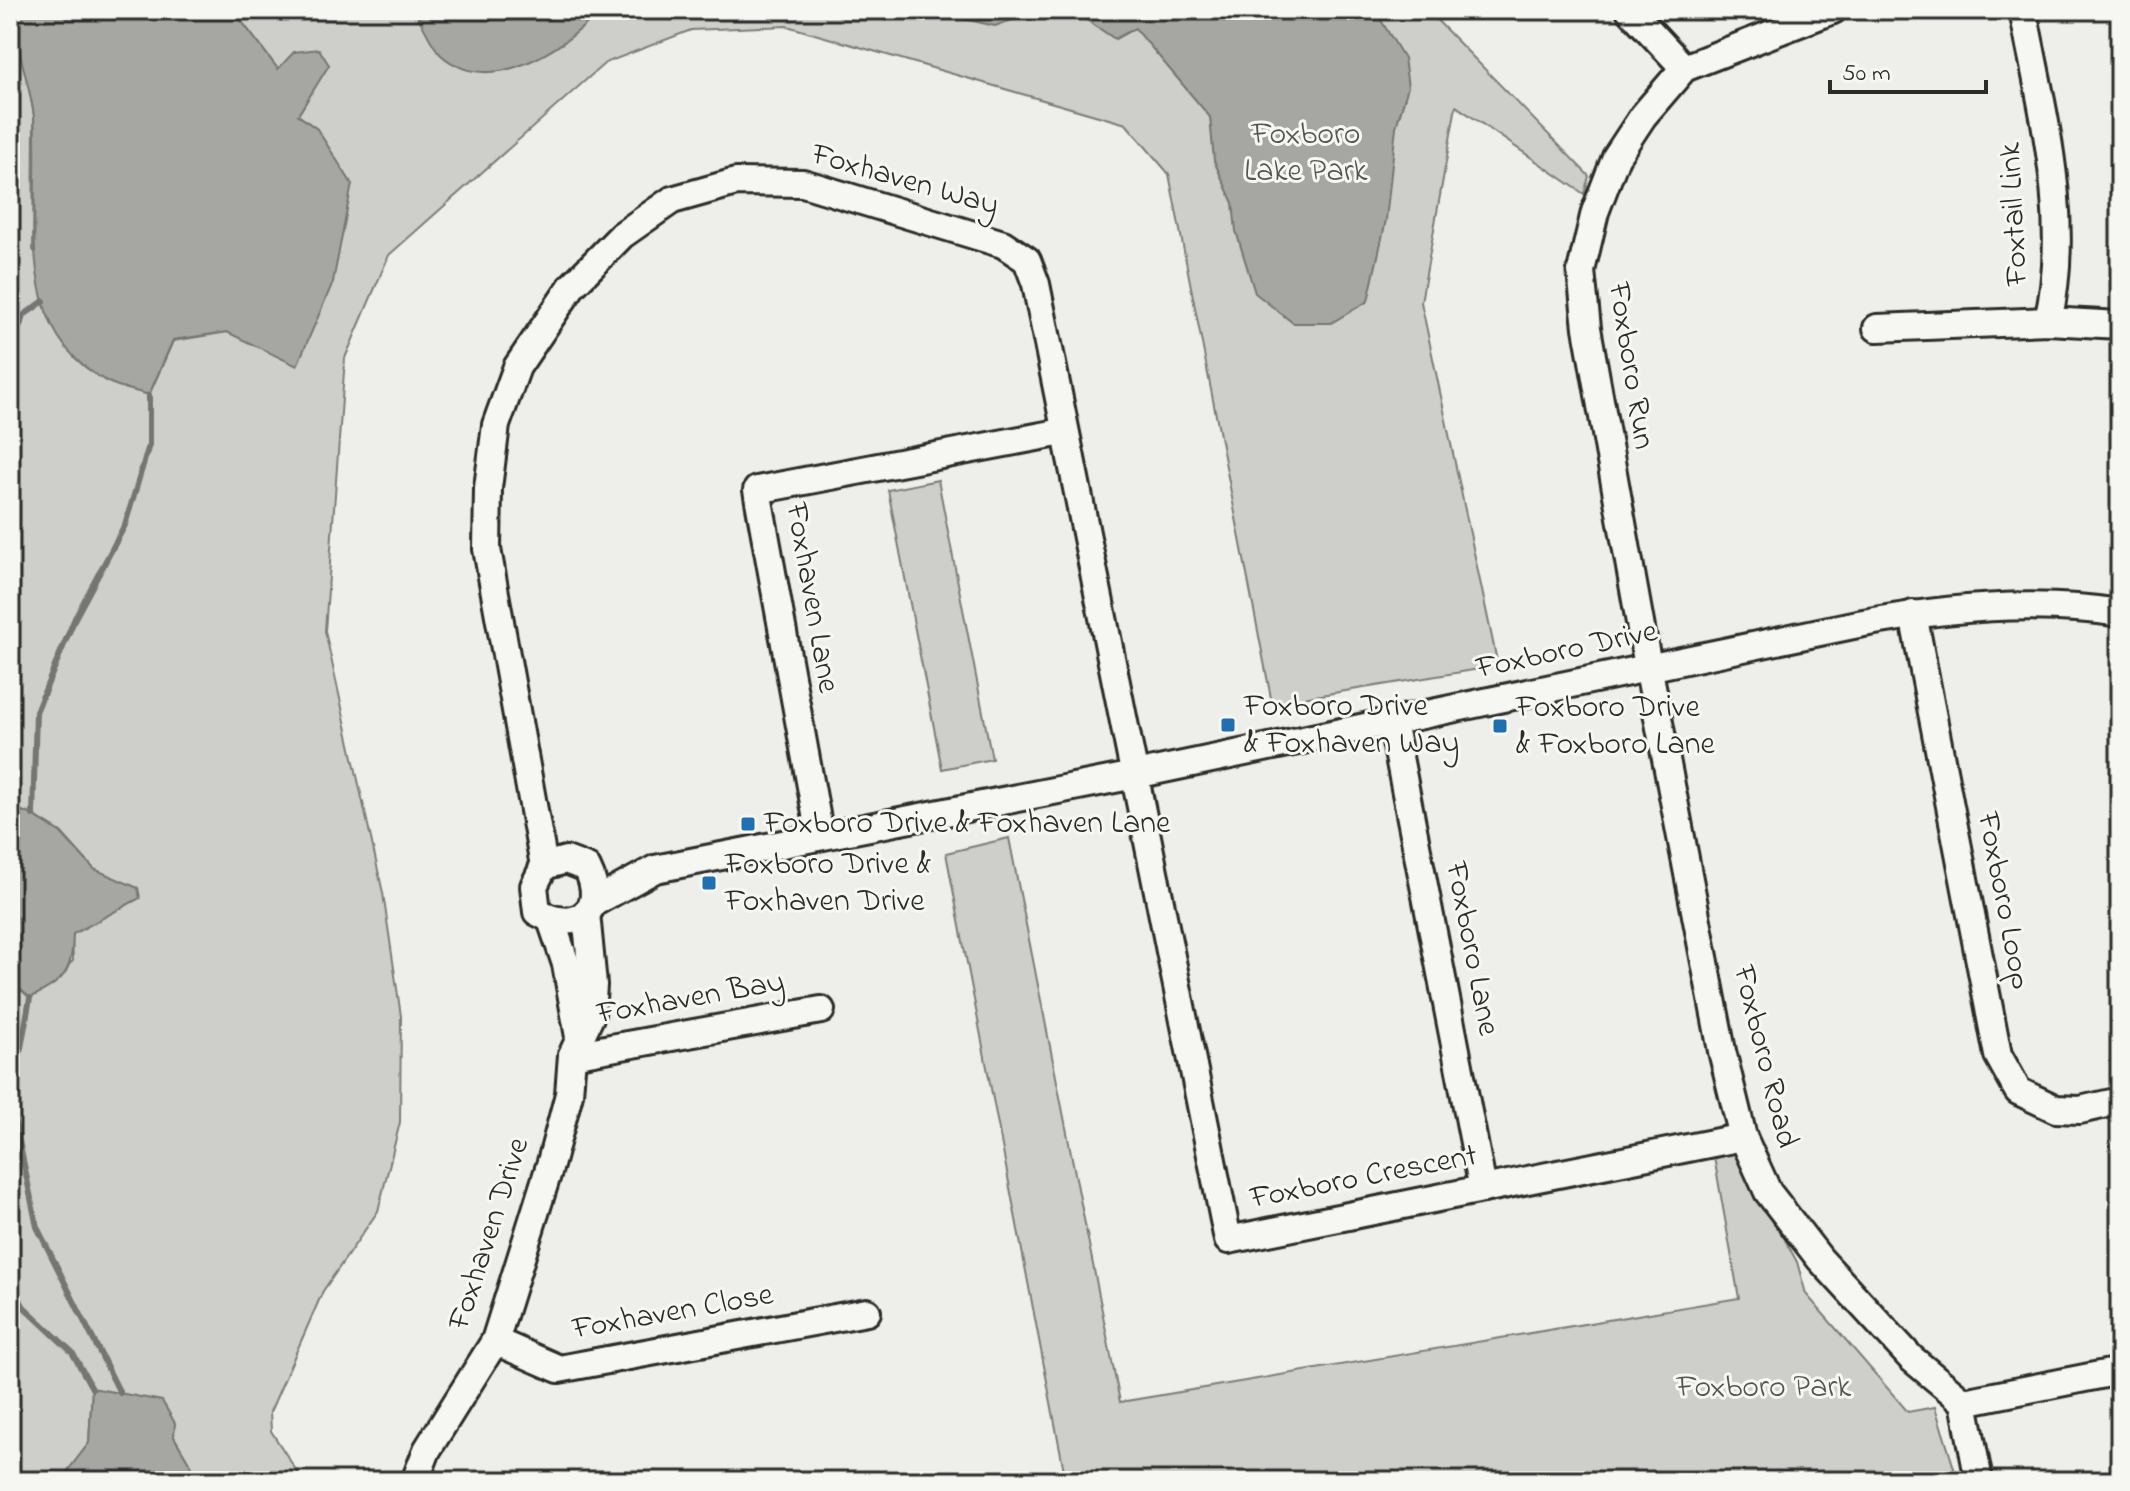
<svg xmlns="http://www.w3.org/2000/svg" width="2130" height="1491" viewBox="0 0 2130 1491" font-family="'Indie Flower',sans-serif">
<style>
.green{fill:#cececa;stroke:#7c7c7a;stroke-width:2}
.water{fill:#a6a6a3;stroke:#757573;stroke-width:2}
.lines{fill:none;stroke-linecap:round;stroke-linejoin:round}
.stream{stroke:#757573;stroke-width:6}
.minor-casing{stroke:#2b2b2b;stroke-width:32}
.minor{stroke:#f6f6f2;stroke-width:26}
.poi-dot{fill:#1f6fb2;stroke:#f6f6f2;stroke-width:3}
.labels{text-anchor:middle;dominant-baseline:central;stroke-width:6;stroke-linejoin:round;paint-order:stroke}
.park-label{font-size:32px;fill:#545453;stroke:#f6f6f2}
.street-label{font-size:32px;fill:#2b2b2b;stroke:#f6f6f2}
.poi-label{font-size:32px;fill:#2b2b2b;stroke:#f6f6f2;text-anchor:start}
</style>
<rect width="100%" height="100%" fill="#eeeeea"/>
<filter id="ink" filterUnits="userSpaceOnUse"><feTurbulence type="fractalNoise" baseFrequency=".0125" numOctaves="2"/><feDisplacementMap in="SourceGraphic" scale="16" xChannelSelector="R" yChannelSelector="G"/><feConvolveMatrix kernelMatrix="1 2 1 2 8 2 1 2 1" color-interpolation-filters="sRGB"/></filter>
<g filter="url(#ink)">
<g class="green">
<path d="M10 10H15L34 116 33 250 149 395 173 341 227 332 317 129 298 115 328 65 278 69 233 10H1427L1589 176 1584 194 1456 106 1421 302 1498 666 1272 703 1169 174 1126 124 787 26 691 30 605 63 389 255 345 358 325 631 383 893 401 1016 400 1122 378 1211 323 1291 270 1412 271 1431 303 1481H200L174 1437 92 1388 89 1443 60 1481H10V980L30 997 73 961 72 934 96 920 94 869 61 832 33 815 10 807Z"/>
<path d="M938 480 992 759 942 769 888 490Z"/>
<path d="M1009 838 1120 1402 1739 1298 1714 1157 1738 1153 1797 1262 1806 1294 1908 1412 1935 1407 1958 1481H1066L946 853Z"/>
</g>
<g class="water">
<path d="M15 10H233L278 69 294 52 319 49 329 65 298 115 317 129 352 184 333 282 297 366 227 332 173 340 149 395C136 391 120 388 108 382 7 329 42 209 34 117 32 90 10 32 15 10Z"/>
<path d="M420 10H601C564 48 491 99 441 55 432 46 425 29 418 17Z"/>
<path d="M924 10H1358L1379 17 1404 58 1408 87 1396 127 1386 220 1368 301 1331 323H1293L1255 293 1236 231 1233 203 1214 161 1210 117 1135 28 1115 39 1073 11 1041 10 995 26Z"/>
<path d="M10 807 33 815 61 833 94 869 138 888 140 898 73 934C72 973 65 980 30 998L10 980Z"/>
<path d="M92 1388 162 1401 175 1423 174 1437 200 1481H60L89 1443Z"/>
</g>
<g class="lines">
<g class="stream">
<path d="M10 351 24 315 44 301"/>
<path d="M33 815 36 712 75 618 125 525 149 445V395"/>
<path d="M30 998 11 1103 37 1227 120 1393"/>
<path d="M10 1283 24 1307 72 1352 92 1388"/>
</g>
<defs>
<g id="minor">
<path d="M1630 10 1684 68"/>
<path d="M1833 10 1684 68 1643 116 1616 157 1595 212 1581 271 1587 328 1642 634 1722 1051 1743 1137 1768 1192 1820 1259 1911 1358 1964 1402 1979 1481"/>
<path d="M2023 10C2042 111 2072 219 2048 321"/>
<path d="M1877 328 2048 321 2120 325"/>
<path d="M1913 614 1998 1055 2018 1091 2056 1109 2080 1110 2120 1101"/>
<path d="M1392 721 1483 1189"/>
<path d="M820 836 757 490 1063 432"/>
<path d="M566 860 587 868C609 912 575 934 537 912L534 886 544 866Z"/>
<path d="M544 866 487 549 488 488 496 425 517 367 572 286 622 235 672 200 736 182 803 183 1003 244 1027 260 1036 284 1228 1240 1743 1137"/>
<path d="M595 902 655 869 1135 775 1858 624C1943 608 2034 599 2120 613"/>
<path d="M551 920 566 964 579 1037"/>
<path d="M572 1055 821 1010"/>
<path d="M495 1341 559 1369 867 1312"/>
<path d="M1964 1402 2120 1371"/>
<path d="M415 1481 427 1450 495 1341 551 1162 569 1094 572 1055 591 1015 593 985 586 913"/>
</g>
</defs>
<use href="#minor" class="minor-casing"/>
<use href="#minor" class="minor"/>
</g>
</g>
<g class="poi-dot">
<rect x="1220" y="717" width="16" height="16" rx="4"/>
<rect x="1492" y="718" width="16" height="16" rx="4"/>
<rect x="740" y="816" width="16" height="16" rx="4"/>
<rect x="701" y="875" width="16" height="16" rx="4"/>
</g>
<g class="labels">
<g class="park-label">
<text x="1306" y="135">Foxboro<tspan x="1306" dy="37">Lake Park</tspan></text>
<text x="1764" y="1388">Foxboro Park</text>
</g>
<g class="street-label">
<text transform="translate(905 181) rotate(16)">Foxhaven Way</text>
<text transform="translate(2015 214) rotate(-93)">Foxtail Link</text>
<text transform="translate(1630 366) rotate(81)">Foxboro Run</text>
<text transform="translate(811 598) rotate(80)">Foxhaven Lane</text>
<text transform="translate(1567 651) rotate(-12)">Foxboro Drive</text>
<text transform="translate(2003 901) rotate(79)">Foxboro Loop</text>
<text transform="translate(1471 949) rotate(79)">Foxboro Lane</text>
<text transform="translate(691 999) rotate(-10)">Foxhaven Bay</text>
<text transform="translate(1764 1057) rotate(76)">Foxboro Road</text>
<text transform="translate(1364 1178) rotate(-11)">Foxboro Crescent</text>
<text transform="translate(490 1234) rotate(-72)">Foxhaven Drive</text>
<text transform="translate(673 1313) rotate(-10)">Foxhaven Close</text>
</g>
<g class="poi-label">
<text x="1244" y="707">Foxboro Drive<tspan x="1244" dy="37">&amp; Foxhaven Way</tspan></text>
<text x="1516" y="708">Foxboro Drive<tspan x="1516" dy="37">&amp; Foxboro Lane</tspan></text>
<text x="764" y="824">Foxboro Drive &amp; Foxhaven Lane</text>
<text x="725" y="865">Foxboro Drive &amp;<tspan x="725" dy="37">Foxhaven Drive</tspan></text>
</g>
</g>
<rect width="2130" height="1491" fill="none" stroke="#f6f6f2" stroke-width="40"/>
<rect x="20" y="20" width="2090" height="1451" fill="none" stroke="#2b2b2b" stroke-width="3" filter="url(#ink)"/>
<path d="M1830 80v12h156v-12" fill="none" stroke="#2b2b2b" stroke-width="4"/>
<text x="1842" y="80" font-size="24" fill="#2b2b2b" stroke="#f6f6f2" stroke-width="6" paint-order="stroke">50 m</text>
</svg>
